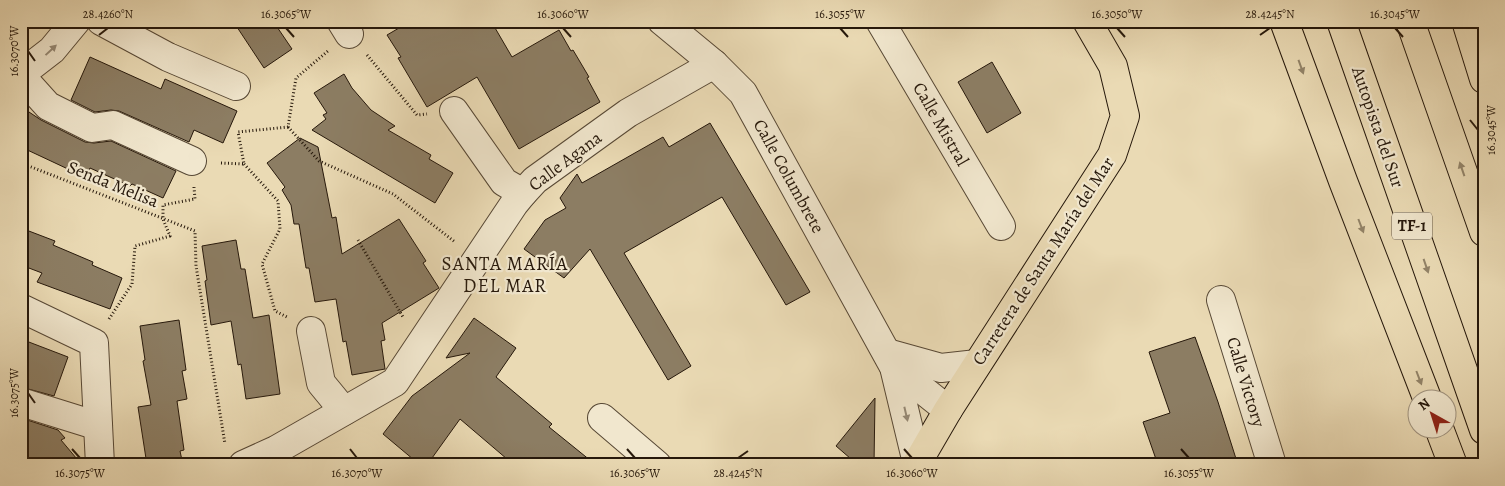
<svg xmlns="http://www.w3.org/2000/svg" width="1505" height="486" viewBox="0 0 1505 486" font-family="Alegreya,serif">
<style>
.building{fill:#8c7d63;stroke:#26180b}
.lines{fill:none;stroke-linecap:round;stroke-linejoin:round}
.minor-casing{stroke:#574835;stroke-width:30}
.major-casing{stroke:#26180b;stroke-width:30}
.highway-casing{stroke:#26180b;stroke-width:30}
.path{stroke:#26180b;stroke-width:3;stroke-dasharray:1 2.5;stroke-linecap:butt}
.minor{stroke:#f1e7ce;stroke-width:28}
.major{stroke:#eadab4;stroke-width:28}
.highway{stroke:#eadab4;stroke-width:28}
.oneway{fill:#968a76}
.oneway2{fill:#928368}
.ticks{fill:none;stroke:#26180b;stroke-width:2}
.labels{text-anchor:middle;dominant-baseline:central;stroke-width:4.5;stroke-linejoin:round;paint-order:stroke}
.shield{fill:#f1e7ce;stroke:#635646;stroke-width:1}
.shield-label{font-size:16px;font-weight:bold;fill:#26180b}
.street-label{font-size:18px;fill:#26180b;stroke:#f1e7ce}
.neighbourhood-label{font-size:19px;letter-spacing:1px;fill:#26180b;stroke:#f1e7ce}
.neatline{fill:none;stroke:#26180b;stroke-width:2}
.ticks-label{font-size:12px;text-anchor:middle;fill:#26180b}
</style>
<rect width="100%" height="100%" fill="#eadab4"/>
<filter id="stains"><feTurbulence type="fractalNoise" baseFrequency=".004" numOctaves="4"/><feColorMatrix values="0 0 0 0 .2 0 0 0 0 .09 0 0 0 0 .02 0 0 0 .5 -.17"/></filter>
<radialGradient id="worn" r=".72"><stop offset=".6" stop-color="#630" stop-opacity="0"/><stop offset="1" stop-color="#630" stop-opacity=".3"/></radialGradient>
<g class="building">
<path d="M233 21H273L292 49 264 68Z"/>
<path d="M411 21H491L512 57 559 30 571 51 573 50 589 77 587 78 600 102 519 149 477 77 427 107 398 58 401 57 387 35Z"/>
<path d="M90 57 161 89 165 79 237 111 223 143 194 130 189 142 119 111 111 110 95 112 71 100Z"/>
<path d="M992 62 1021 113 987 133 958 82Z"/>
<path d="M344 74 352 88 371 110 395 126 388 130 431 155 429 159 453 173 435 203 312 130 326 119 323 115 327 113 314 93Z"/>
<path d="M29 112 41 120 85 142 94 143 111 141 176 171 163 198 132 184 130 186 90 168 85 177 21 147V129Z"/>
<path d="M710 123 810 292 786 305 722 197 624 253 691 366 668 380 590 249 564 278 524 249 545 220 566 208 560 198 577 174 582 183 663 137 669 147Z"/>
<path d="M300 138 318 147 332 218 336 217 342 254 399 219 426 261 423 263 439 288 382 323 385 340 381 341 385 369 352 375 346 341 343 342 336 299 315 302 309 268H306L299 224H294L291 205 282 190 285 187 267 163Z"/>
<path d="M21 228 55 241 53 245 93 262 92 265 122 278 110 309 37 282 42 273 21 265Z"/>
<path d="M236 240 241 269H245L253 318 269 315 280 394 246 399 241 364 238 365 231 321 211 325 205 281 207 280 202 246Z"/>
<path d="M474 318 516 348 496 377 552 424 549 427 596 465H514L460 419 427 465H420L383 434 412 396 470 353 446 358Z"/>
<path d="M179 320 186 370 182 371 187 399 177 401 184 450 180 451 183 465H147L138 407 151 405 143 361 145 360 140 326Z"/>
<path d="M1195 337 1218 402 1238 465H1158L1143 422 1170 413 1149 352Z"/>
<path d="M21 339 68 357 54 396 21 387Z"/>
<path d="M875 398 874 465H858L836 446Z"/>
<path d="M21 418 58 430 65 438 61 440 82 465H36L21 454Z"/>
</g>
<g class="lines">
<defs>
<g id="minor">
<path d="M101 21 168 57 236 86"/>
<path d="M341 21 349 34"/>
<path d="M662 21 714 64 743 93 894 367 917 463 921 465"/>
<path d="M880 21 1001 226"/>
<path d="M21 74 52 50 76 21"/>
<path d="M21 76 48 106 92 128 113 125 192 161"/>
<path d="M454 111 504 182 523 193"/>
<path d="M1221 300 1272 465"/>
<path d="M21 308 94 343 100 465"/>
<path d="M311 331 321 383 344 411"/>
<path d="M887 353 941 368 977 364"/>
<path d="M894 367 948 410"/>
<path d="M21 402 98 426"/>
<path d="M602 418 657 465"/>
<path d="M243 465 276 450 395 382 514 204 523 193 535 180 628 113 714 64"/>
</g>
<path id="major" d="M916 465 948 410 1112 155 1125 116 1113 66 1087 21"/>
<g id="highway">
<path d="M1284 21 1343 181 1427 398"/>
<path d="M1341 21 1484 430"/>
<path d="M1410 21 1484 232"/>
<path d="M1466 21 1484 79"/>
<path d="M1439 428 1453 465"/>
</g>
</defs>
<use href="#minor" class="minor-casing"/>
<use href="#major" class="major-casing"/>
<use href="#highway" class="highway-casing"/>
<g class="path">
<path d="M367 55 417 115 427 114"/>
<path d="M288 127 319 161 393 194 455 242"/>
<path d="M21 163 195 231 196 266 225 444"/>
<path d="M221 163 244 164 238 132 288 127 296 78 328 51"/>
<path d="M244 164 278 201 280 229 262 264 275 311 287 317"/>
<path d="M358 240 403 317"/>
<path d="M109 319 132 284 135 246 170 236 163 219V205L195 199 194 187"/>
</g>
<use href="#minor" class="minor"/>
<use href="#major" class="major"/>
<use href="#highway" class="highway"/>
</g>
<defs><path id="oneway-solid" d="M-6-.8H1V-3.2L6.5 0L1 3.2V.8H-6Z" transform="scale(1.25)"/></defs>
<g class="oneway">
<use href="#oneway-solid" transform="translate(51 50) rotate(-43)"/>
<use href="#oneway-solid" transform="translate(906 414) rotate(77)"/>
</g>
<g class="oneway2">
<use href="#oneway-solid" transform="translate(1301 67) rotate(70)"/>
<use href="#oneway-solid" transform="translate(1462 169) rotate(-109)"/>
<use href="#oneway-solid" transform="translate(1361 226) rotate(69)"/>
<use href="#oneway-solid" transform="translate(1426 266) rotate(71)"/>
<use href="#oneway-solid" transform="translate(1419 378) rotate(69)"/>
</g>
<path class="ticks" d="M286 28 294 37M563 28 571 37M840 28 848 37M1117 28 1125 37M1395 28 1403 37M99 35 108 28M1260 35 1270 28M28 51 35 61M1470 120 1478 130M28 393 35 403M72 449 80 458M350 449 357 458M627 449 635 458M904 449 912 458M1181 449 1189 458M738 458 748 451"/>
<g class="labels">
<rect class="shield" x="1392" y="212.5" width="40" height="27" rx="4"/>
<g class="shield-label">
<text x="1412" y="226">TF-1</text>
</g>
<g class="street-label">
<text transform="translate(941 124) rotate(60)">Calle Mistral</text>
<text transform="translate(1378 127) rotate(71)">Autopista del Sur</text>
<text transform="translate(565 161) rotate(-37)">Calle Agana</text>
<text transform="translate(789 176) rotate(61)">Calle Columbrete</text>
<text transform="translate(113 184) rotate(22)">Senda Melisa</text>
<text transform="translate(1043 261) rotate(-57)">Carretera de Santa María del Mar</text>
<text transform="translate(1246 382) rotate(73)">Calle Victory</text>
</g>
<g class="neighbourhood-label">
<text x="505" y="264">SANTA MARÍA<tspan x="505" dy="22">DEL MAR</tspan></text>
</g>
</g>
<rect width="1505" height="486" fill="none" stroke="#eadab4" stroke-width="55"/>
<g transform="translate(1432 414) rotate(321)"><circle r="24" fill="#f1e7ce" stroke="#a09480"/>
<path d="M0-4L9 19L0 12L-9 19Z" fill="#8f2418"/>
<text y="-8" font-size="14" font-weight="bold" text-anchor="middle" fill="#26180b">N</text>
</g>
<rect x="28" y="28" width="1450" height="430" class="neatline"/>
<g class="ticks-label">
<text x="108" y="18">28.4260°N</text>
<text x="286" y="18">16.3065°W</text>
<text x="563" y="18">16.3060°W</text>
<text x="840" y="18">16.3055°W</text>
<text x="1117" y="18">16.3050°W</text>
<text x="1270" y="18">28.4245°N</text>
<text x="1395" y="18">16.3045°W</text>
<text transform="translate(14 51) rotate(-90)" y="4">16.3070°W</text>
<text transform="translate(1491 130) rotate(-90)" y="4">16.3045°W</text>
<text transform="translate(14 393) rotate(-90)" y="4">16.3075°W</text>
<text x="80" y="477">16.3075°W</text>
<text x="357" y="477">16.3070°W</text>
<text x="635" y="477">16.3065°W</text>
<text x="738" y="477">28.4245°N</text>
<text x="912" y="477">16.3060°W</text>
<text x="1189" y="477">16.3055°W</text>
</g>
<rect width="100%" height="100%" filter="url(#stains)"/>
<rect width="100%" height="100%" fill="url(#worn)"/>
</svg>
